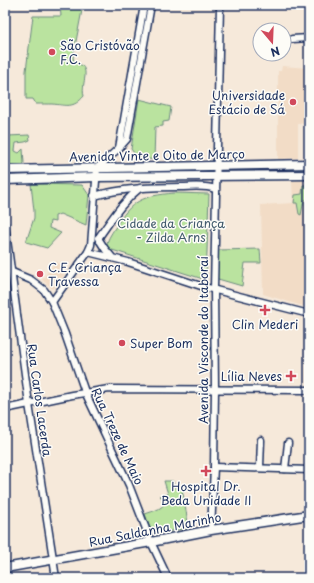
<svg xmlns="http://www.w3.org/2000/svg" width="314" height="583" viewBox="0 0 314 583" font-family="'Playpen Sans',sans-serif">
<style>
.built{fill:#f2dcc6}
.green{fill:#bae39f;stroke:#6a897e}
.lines{fill:none;stroke-linecap:round;stroke-linejoin:round}
.minor-casing{stroke:#1b2f5e;stroke-width:9}
.major-casing{stroke:#1b2f5e;stroke-width:11}
.minor{stroke:#fdfcf7;stroke-width:6}
.major{stroke:#fdfcf7;stroke-width:8}
.poi-dot{fill:#d1495b;stroke:#fdfcf7;stroke-width:1.5}
.labels{text-anchor:middle;dominant-baseline:central;stroke-width:3;stroke-linejoin:round;paint-order:stroke}
.poi-label{font-size:12px;fill:#1b2f5e;stroke:#fdfcf7;text-anchor:start}
.street-label{font-size:12px;fill:#1b2f5e;stroke:#fdfcf7}
.park-label{font-size:12px;fill:#435c6e;stroke:#fdfcf7}
</style>
<rect width="100%" height="100%" fill="#f6e9da"/>
<filter id="ink" filterUnits="userSpaceOnUse"><feTurbulence type="fractalNoise" baseFrequency=".025" numOctaves="2"/><feDisplacementMap in="SourceGraphic" scale="8" xChannelSelector="R" yChannelSelector="G"/><feConvolveMatrix kernelMatrix="1 2 1 2 8 2 1 2 1" color-interpolation-filters="sRGB"/></filter>
<g filter="url(#ink)">
<g class="built">
<path d="M282 66 309 68V123L298 124V158L278 159V71H281Z"/>
<path d="M309 180V308L263 294 261 205 293 203 292 181Z"/>
<path d="M56 261 67 270 58 284 53 289 42 280Z"/>
</g>
<g class="green">
<path d="M60 5H83L73 57 74 62C94 67 80 82 84 96 73 109 67 105 52 104 47 104 42 104 36 104L33 99H26V71L33 16H61Z"/>
<path d="M139 99 171 107 169 121 163 122V126L155 127 154 159 139 160 131 149Z"/>
<path d="M29 135 30 140 25 142 16 143 15 151 19 153 23 149 24 163 23 165 5 166V146L9 148 8 136Z"/>
<path d="M31 184 82 185 89 195 86 225 60 214 55 216V222L50 221 49 228 61 233 47 248 26 242 34 218V211Z"/>
<path d="M303 185H309V200H304L301 215 299 214 297 203H294L295 195 302 194Z"/>
<path d="M174 193 209 194 206 280 106 248C107 240 111 234 115 228 131 200 143 196 174 193Z"/>
<path d="M260 249 261 263H245L242 286 218 279 217 276 218 250Z"/>
<path d="M164 481H173L174 487 184 488V492L181 493 183 494 189 528 159 533C149 533 148 521 145 514 153 511 165 509 166 499L159 496 168 494Z"/>
</g>
<g class="lines">
<defs>
<g id="minor">
<path d="M292 39 309 38"/>
<path d="M119 148 127 139 151 5"/>
<path d="M94 196C123 188 152 187 181 187 192 187 205 185 215 189"/>
<path d="M5 225 29 404 56 578"/>
<path d="M98 238 105 249 111 256"/>
<path d="M99 240V237C112 219 122 202 140 188"/>
<path d="M88 252 128 262 204 287 309 314"/>
<path d="M5 269 31 280 44 290 52 302 65 334 85 392 129 485 151 542 168 578"/>
<path d="M52 302 88 252 91 245 97 168 119 148 144 5"/>
<path d="M5 409 72 395 109 389 309 390"/>
<path d="M214 467 309 470"/>
<path d="M260 467 261 440"/>
<path d="M285 469 288 443"/>
<path d="M211 530 214 467 215 389 214 289 220 5"/>
</g>
<g id="major">
<path d="M5 170 309 164"/>
<path d="M5 180 96 177 309 175"/>
<path d="M5 568 151 542 211 530 309 515"/>
</g>
</defs>
<use href="#minor" class="minor-casing"/>
<use href="#major" class="major-casing"/>
<use href="#minor" class="minor"/>
<use href="#major" class="major"/>
</g>
</g>
<g class="poi-dot">
<circle cx="52" cy="52" r="4"/>
<circle cx="293" cy="102" r="4"/>
<circle cx="40" cy="274" r="4"/>
<path d="M263 304h4v4h4v4h-4v4h-4v-4h-4v-4h4z"/>
<circle cx="122" cy="343" r="4"/>
<path d="M289 370h4v4h4v4h-4v4h-4v-4h-4v-4h4z"/>
<path d="M204 465h4v4h4v4h-4v4h-4v-4h-4v-4h4z"/>
</g>
<g class="labels">
<g class="poi-label">
<text x="60" y="45">São Cristóvão<tspan x="60" dy="14">F.C.</tspan></text>
<text x="285" y="95" text-anchor="end">Universidade<tspan x="285" dy="14">Estácio de Sá</tspan></text>
<text x="48" y="267">C.E. Criança<tspan x="48" dy="14">Travessa</tspan></text>
<text x="265" y="324" text-anchor="middle">Clin Mederi</text>
<text x="130" y="343">Super Bom</text>
<text x="282" y="376" text-anchor="end">Lília Neves</text>
<text x="206" y="486" text-anchor="middle">Hospital Dr.<tspan x="206" dy="14">Beda Unidade II</tspan></text>
</g>
<g class="street-label">
<text transform="translate(157 155) rotate(-1)">Avenida Vinte e Oito de Março</text>
<text transform="translate(203 340) rotate(-90)">Avenida Visconde do Itaboraí</text>
<text transform="translate(40 400) rotate(82)">Rua Carlos Lacerda</text>
<text transform="translate(118 436) rotate(65)">Rua Treze de Maio</text>
<text transform="translate(155 529) rotate(-11)">Rua Saldanha Marinho</text>
</g>
<g class="park-label">
<text x="171" y="223">Cidade da Criança<tspan x="171" dy="14">- Zilda Arns</tspan></text>
</g>
</g>
<rect width="314" height="583" fill="none" stroke="#fdfcf7" stroke-width="20"/>
<rect x="10" y="10" width="294" height="563" fill="none" stroke="#1b2f5e" stroke-width="1.5" filter="url(#ink)"/>
<g transform="translate(272 42) rotate(161)"><circle r="19" fill="#fdfcf7" stroke="#a3aaba"/>
<path d="M0-3L7 15L0 10L-7 15Z" fill="#d1495b"/>
<text y="-6" font-size="11" font-weight="bold" text-anchor="middle" fill="#1b2f5e">N</text>
</g>
</svg>
